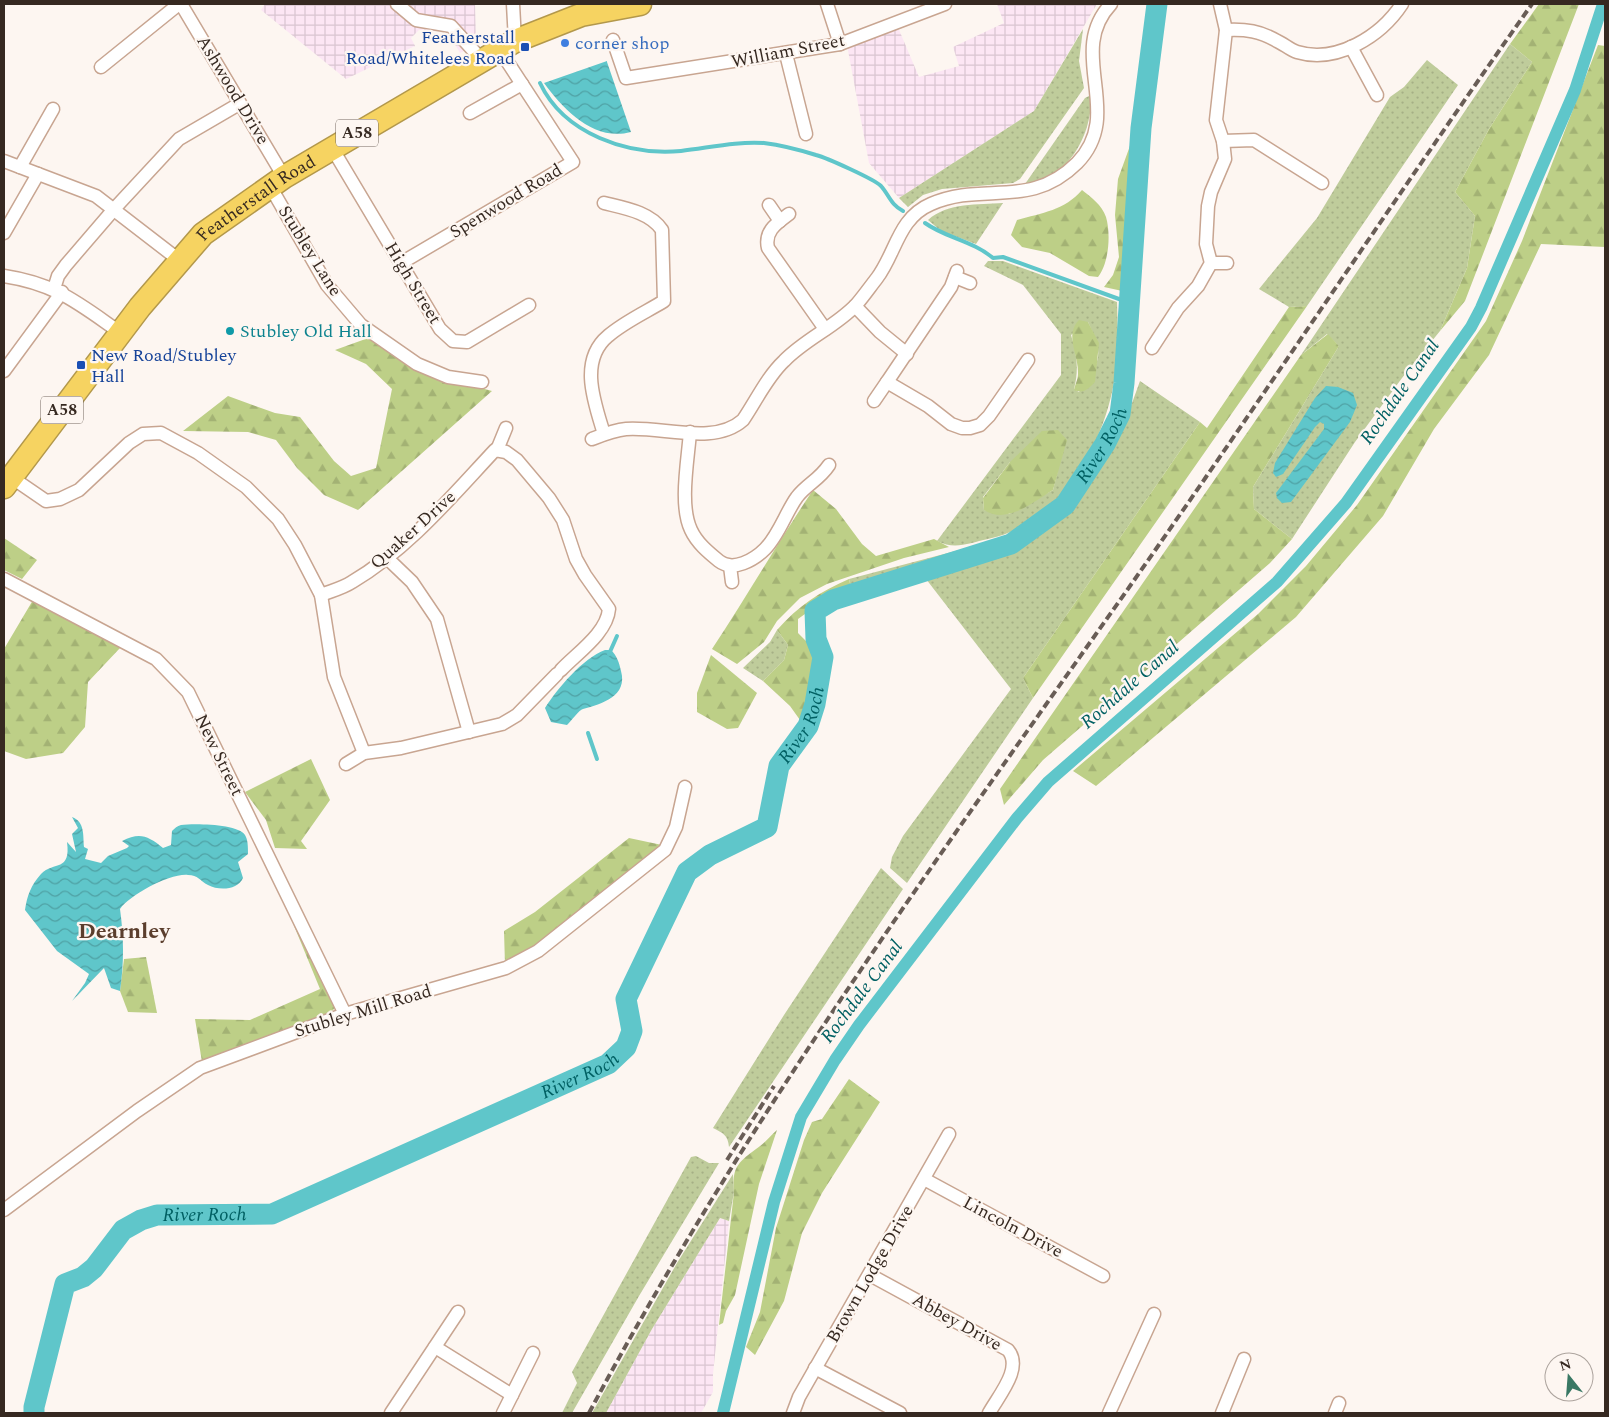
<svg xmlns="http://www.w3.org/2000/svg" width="1609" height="1417" viewBox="0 0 1609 1417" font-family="Spectral,serif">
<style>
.industrial{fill:url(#industrial-grid)}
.grass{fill:url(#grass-dots);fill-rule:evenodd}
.forest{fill:url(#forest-firs)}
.water{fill:url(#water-waves)}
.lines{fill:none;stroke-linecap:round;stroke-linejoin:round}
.stream{stroke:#5fc6ca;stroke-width:4}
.canal{stroke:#5fc6ca;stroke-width:12}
.river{stroke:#5fc6ca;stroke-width:21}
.street-casing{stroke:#c8a591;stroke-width:15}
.highway-casing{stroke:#b3984b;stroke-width:25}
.street{stroke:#fff;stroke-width:12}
.highway{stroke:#f6d361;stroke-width:22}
.rail{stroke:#695d56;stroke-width:4;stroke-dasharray:8 4;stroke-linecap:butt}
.shop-dot{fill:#3f7fe0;stroke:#fdf6f1;stroke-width:2}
.transit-dot{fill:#1a4fb4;stroke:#fdf6f1;stroke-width:2}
.culture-dot{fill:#0f9aa8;stroke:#fdf6f1;stroke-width:2}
.labels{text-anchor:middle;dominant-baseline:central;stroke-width:4.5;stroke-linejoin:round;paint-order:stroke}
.shield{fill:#fdf6f1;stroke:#72665f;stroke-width:1}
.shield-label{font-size:16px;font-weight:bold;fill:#362921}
.transit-label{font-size:18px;fill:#164399;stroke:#fdf6f1;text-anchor:end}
.shop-label{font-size:18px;fill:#366cbe;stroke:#fdf6f1;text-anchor:start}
.street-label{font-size:18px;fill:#362921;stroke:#fdf6f1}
.culture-label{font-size:18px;fill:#0d838f;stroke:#fdf6f1;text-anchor:start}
.water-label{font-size:19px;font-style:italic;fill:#006063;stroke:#fdf6f1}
.district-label{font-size:22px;font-weight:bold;fill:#5b3e2d;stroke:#fdf6f1}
</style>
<defs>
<pattern id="industrial-grid" width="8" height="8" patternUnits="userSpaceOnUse" patternTransform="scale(1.25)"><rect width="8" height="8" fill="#fce6f4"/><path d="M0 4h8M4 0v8" fill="none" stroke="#d9c5d1"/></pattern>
<pattern id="grass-dots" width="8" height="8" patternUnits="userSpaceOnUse" patternTransform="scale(1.25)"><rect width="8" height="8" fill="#bfcc9b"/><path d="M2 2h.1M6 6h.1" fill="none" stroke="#a5af85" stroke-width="1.8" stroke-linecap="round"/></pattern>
<pattern id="forest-firs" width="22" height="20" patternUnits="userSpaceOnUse" patternTransform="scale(1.25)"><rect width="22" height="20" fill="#bdcf87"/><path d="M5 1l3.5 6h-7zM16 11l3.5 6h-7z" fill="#a3b274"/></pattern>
<pattern id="water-waves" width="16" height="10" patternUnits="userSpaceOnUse" patternTransform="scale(1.25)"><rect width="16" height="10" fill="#5fc6ca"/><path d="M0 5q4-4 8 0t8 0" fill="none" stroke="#4fa1a4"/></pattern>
</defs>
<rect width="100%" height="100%" fill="#fdf6f1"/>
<g class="industrial">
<path d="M265 4H475L476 45 460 53 448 32 419 30 411 38 415 46 346 79 261 10Z"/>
<path d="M997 4H1097L1034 111 899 198 869 163 847 45 897 25 919 77 959 66 953 47 1004 23Z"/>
<path d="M720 1218 729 1221 713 1374V1392L701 1413H606L652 1329Z"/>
</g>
<g class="grass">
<path d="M1083 29 1079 61 1084 88 1020 179 1013 183 942 189 923 195 908 207 899 198 1034 111Z"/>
<path d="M1510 44 1532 62 1489 129 1455 192 1475 216 1467 268 1440 331 1402 378 1355 442 1292 539 1254 509 1253 487 1339 346 1327 334 1301 355Z"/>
<path d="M1427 60 1458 85 1307 306 1289 307 1259 289 1317 218 1390 97 1404 87Z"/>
<path d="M1091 95C1093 133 1068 181 1025 184L1085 98Z"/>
<path d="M1003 203 976 244 941 231 928 220C948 202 978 205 1003 203Z"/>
<path d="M988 261H1003L1117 302C1118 329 1118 355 1114 382 1103 447 1058 525 988 539 969 543 955 550 937 541L1061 375V334L1023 285 984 266ZM1088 322C1105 357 1100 361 1079 392L1074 389C1079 370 1077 354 1071 335ZM1010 462 1058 470 1053 490 1009 514 984 510 983 497Z"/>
<path d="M1140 381 1200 422 1023 678 1033 698 907 883 890 868 892 857 903 836 1011 689 926 579 1004 556 1038 536 1077 503 1123 428Z"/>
<path d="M1029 528 1006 541 851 588 849 579 1001 539Z"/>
<path d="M777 630 788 645 784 660 763 681 743 668 770 642Z"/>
<path d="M881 868 903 889 729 1147C728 1135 723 1133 713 1128L784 1015Z"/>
<path d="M696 1156 709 1163H719L639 1296 572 1413H562L577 1383 572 1372 691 1157Z"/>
<path d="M733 1174 734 1192 729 1221 720 1218 652 1329 606 1413H592L677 1263Z"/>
</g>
<g class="forest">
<path d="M1539 4H1579L1465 301 1440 331 1467 268 1475 216 1455 192 1489 129 1532 62 1510 44Z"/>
<path d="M1598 45 1605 46V247L1541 244 1489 355 1434 429 1383 516 1296 617 1096 786 1073 771 1258 614 1306 566 1357 505 1486 321 1522 241Z"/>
<path d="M1131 143 1136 144 1127 292 1104 287 1113 275 1119 257 1115 215 1118 179Z"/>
<path d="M1082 190C1091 197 1102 205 1106 217 1111 234 1109 263 1098 277L1089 276 1050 253 1022 247 1011 235 1017 220C1042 213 1065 210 1082 190Z"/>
<path d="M1307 306 1033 698 1023 678 1200 422 1207 428 1289 307Z"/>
<path d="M1079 320 1088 322 1099 343 1095 382C1088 389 1084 394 1074 390 1075 385 1078 379 1078 374 1079 355 1064 335 1079 320Z"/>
<path d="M1328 334 1339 346 1253 487 1254 509 1292 539 1270 563 1043 760 1004 805 1000 789 1301 355Z"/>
<path d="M371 337 452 380 492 391 358 510 324 495 297 468 276 440 248 432 183 431 228 396 275 413 300 417 334 461 351 476 376 468 392 389 366 364 335 350Z"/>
<path d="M1058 430 1067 440 1053 490C1033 502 1007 525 984 510L983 498 1010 462 1042 431Z"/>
<path d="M813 490 836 509 862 544 876 556 934 539 949 547 904 558 827 584 800 598 777 621 764 642 737 664 712 649C747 596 778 542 813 490Z"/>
<path d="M4 538 37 560 22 579 4 570Z"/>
<path d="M849 579 851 588 823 601 798 619V633L810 645 819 662 805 727 790 706 763 681 784 660 788 645 777 630C798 606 821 591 849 579Z"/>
<path d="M33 600 120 648 88 682 85 727 63 753 26 759 4 751V649Z"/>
<path d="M711 655 757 693 738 728 727 729 697 712V693Z"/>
<path d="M311 759 330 800 301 841 307 849 275 848 266 820 245 792Z"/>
<path d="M629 838 662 845 659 851 524 954 505 965 504 931 535 912Z"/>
<path d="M290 916H293L336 1001 334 1009 326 1017 202 1062 195 1019 250 1020 320 989Z"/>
<path d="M146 957 157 1013 128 1012 120 991 124 959Z"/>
<path d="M849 1079 880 1102 822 1193 802 1233 784 1301 755 1355 746 1347 760 1312 776 1228 804 1140 812 1122 822 1119Z"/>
<path d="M777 1130 759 1184 735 1295 726 1311 723 1323 719 1325 734 1192C732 1168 737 1163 756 1149 764 1144 770 1136 777 1130Z"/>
</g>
<g class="water">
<path d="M607 61V62L631 132C594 142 564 110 544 83Z"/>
<path d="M1326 386 1338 387 1353 393 1357 405 1350 422 1291 502 1282 503 1277 498 1276 493 1324 429V424L1320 422 1315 427 1283 474 1276 477 1273 473 1275 463 1315 398Z"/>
<path d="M605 650H611C617 656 619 662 621 671 628 696 602 704 583 709 579 710 571 721 567 725L551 722 545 708C557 689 583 658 605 650Z"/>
<path d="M72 817C85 822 83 835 84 847L88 849 85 859 101 863 108 856 127 848 129 846 122 841C140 832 148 836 163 848L171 845 172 831C175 828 177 826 181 825 194 823 239 824 245 835 248 840 248 847 248 854L238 862 243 878C238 890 219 891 208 885 200 881 198 875 188 875 170 873 130 895 120 909 124 938 124 963 120 991L111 988 104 968 72 1001 85 983 89 974 57 951 25 910C27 896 31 885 41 874 54 861 71 872 67 842L76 852 72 834 78 828Z"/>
</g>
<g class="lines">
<g class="stream">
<path d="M540 83C564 134 628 156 681 151 708 148 737 141 764 143 780 145 800 150 816 155 827 158 874 179 881 186 889 195 891 205 903 211"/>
<path d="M925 223C946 238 973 241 993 258L1003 257 1130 303"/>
<path d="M609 654 617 636"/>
<path d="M588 733 597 759"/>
</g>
<path class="canal" d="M723 1413 774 1202 801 1117 835 1060 859 1025 1017 818 1048 782 1277 582 1346 503 1471 327 1481 308 1575 90 1603 4"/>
<path class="river" id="s1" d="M34 1413V1407L65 1284 83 1277 94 1268 123 1230 141 1220 157 1215 272 1214 608 1064 626 1047 632 1031 626 999 687 872 710 855 767 827 779 766 808 726 815 704 823 657 816 639 815 611 833 600 1011 544 1065 505 1105 444 1120 414 1124 383 1141 128 1157 4"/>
<defs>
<g id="street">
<path d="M181 4 284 177"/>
<path d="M397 4 416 20 451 26 481 59"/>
<path d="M513 4 515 41"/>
<path d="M827 4 840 44"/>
<path d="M1226 30C1246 29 1260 31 1277 41 1284 44 1290 50 1297 52 1337 64 1381 36 1402 4"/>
<path d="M613 40 626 78 840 44 945 4"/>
<path d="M1351 47 1377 95"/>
<path d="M786 54 806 134"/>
<path d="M101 67 179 4"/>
<path d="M470 113 522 84"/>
<path d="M1223 141 1254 140 1322 183"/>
<path d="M332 148 440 329 453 341 467 342 529 305"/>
<path d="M4 161 96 196 179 260"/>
<path d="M20 167 53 109"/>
<path d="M270 186 327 285 361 325 417 364 448 377 482 382"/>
<path d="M604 203C624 208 650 212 662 230L664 301C646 312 624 322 608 336 578 361 595 404 604 434"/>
<path d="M769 205 780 221"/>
<path d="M789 214C777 223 764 231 768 248L825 329"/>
<path d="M4 233 38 174"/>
<path d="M401 263 573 162 499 49"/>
<path d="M1211 263H1227"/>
<path d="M957 271 951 287 887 382 928 406 951 424 962 428H970L980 425 989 416 1028 360"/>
<path d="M4 276C57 284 79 304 121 333"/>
<path d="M955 277 970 283"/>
<path d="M54 289 58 276 66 265 115 208 179 139 239 104"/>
<path d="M855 306 880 332 907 354"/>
<path d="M1152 348 1178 308 1198 286 1211 263 1206 244 1208 206 1211 192 1225 159 1223 141 1216 120 1226 30 1220 4"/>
<path d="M4 371 62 292"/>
<path d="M874 401 887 382"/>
<path d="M690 432C688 460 679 505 691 530 697 543 708 552 719 561 733 572 754 560 765 549 779 535 786 512 797 497 807 484 819 480 829 465"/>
<path d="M592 439C602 435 614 430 626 429 662 426 714 446 743 420 756 401 767 377 784 361 805 339 835 327 856 305 863 297 870 287 877 278 896 253 898 218 931 204 983 181 1030 210 1077 163 1126 113 1065 53 1111 4"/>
<path d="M497 450 506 428"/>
<path d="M11 477 46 501 60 499 79 490 129 443 143 434 161 433 198 453 246 487 278 519 295 545 321 595 334 677 364 753"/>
<path d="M387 558 412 582 437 619 469 732"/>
<path d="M730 566 732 582"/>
<path d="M4 579 156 659 188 692 345 1014"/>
<path d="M321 595C331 591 343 588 352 582 408 549 451 497 495 450L506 452 517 460 549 498 563 520 576 559 585 575 609 609C607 633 577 653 561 670"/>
<path d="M346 764 364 753 401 748 502 724 517 715 557 674"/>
<path d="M924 1179 1103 1276"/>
<path d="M4 1210 137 1111 200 1068 345 1014 506 968 538 951 665 850 676 827 685 787"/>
<path d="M870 1275 1008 1350C1023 1368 999 1395 989 1413"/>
<path d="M435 1347 512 1395"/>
<path d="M815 1368 900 1413"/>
<path d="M391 1413 458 1312"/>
<path d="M503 1413 533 1353"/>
<path d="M793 1413 799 1397 949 1134"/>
<path d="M1109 1413 1154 1314"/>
<path d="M1222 1413 1244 1359"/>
<path d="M1335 1413 1339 1403"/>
</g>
<g id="highway">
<path id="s2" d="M4 487 140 307 203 234 284 177 515 41 581 15 640 4"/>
</g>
</defs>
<use href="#street" class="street-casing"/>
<use href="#highway" class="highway-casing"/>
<use href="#street" class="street"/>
<use href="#highway" class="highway"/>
<g class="rail">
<path d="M727 1160 774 1086"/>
<path d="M589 1413C744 1122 940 855 1130 586 1266 393 1396 196 1532 4"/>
</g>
</g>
<circle class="shop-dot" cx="565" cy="43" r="5"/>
<g class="transit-dot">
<rect x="520" y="42" width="10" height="10" rx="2.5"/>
<rect x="76" y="360" width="10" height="10" rx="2.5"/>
</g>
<circle class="culture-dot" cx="230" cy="331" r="5"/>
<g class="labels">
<g class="shield">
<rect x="336" y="119.5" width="42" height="27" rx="4"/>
<rect x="41" y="396.5" width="42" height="27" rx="4"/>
</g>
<g class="shield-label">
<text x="357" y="133">A58</text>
<text x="62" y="410">A58</text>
</g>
<g class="transit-label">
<text x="515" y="37">Featherstall<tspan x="515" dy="21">Road/Whitelees Road</tspan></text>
<text x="91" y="355" text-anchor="start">New Road/Stubley<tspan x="91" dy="21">Hall</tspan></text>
</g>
<g class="shop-label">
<text x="575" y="43">corner shop</text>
</g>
<g class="street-label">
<text transform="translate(788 51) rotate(-11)">William Street</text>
<text transform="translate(233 90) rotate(59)">Ashwood Drive</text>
<text stroke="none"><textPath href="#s2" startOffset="386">Featherstall Road</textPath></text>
<text transform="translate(506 201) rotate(-31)">Spenwood Road</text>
<text transform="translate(310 251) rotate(58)">Stubley Lane</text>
<text transform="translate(413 283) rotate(59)">High Street</text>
<text transform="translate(413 530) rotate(-42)">Quaker Drive</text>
<text transform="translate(219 755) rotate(64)">New Street</text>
<text transform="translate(363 1011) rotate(-17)">Stubley Mill Road</text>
<text transform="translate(1013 1227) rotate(28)">Lincoln Drive</text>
<text transform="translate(870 1274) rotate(-60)">Brown Lodge Drive</text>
<text transform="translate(957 1322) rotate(29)">Abbey Drive</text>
</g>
<g class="culture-label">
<text x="240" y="331">Stubley Old Hall</text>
</g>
<g class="water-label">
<text transform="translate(1400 392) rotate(-55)">Rochdale Canal</text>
<text stroke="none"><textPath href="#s1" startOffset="1616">River Roch</textPath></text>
<text transform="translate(1130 685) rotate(-41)">Rochdale Canal</text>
<text stroke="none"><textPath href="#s1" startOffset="1152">River Roch</textPath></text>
<text transform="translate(862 992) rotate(-53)">Rochdale Canal</text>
<text stroke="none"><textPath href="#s1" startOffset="704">River Roch</textPath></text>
<text stroke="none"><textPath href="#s1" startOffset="299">River Roch</textPath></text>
</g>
<g class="district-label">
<text x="124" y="931">Dearnley</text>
</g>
</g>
<rect width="1609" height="1417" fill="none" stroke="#362921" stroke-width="10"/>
<g transform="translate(1569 1377) rotate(343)"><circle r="24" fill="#fdf6f1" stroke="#ada49e"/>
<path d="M0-4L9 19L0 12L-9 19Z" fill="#397864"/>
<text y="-8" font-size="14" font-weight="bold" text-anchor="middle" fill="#362921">N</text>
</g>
</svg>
